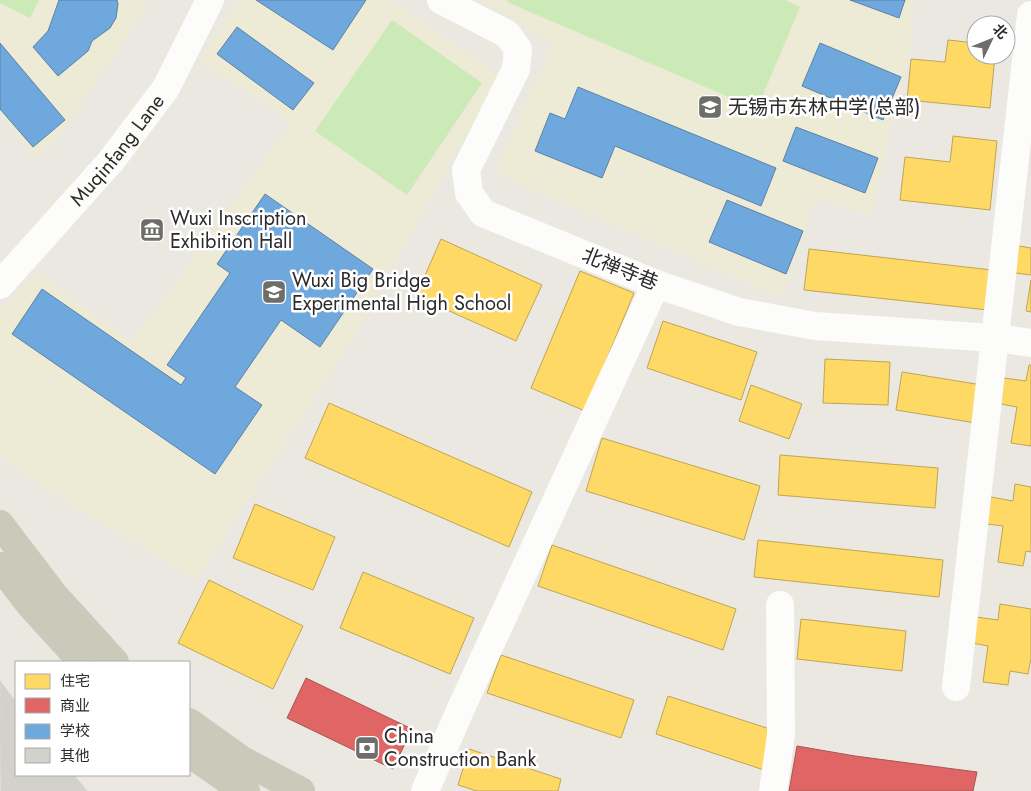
<svg xmlns="http://www.w3.org/2000/svg" width="1031" height="791" viewBox="0 0 1031 791" font-family="Jost,'Noto Sans SC',sans-serif">
<style>
.education{fill:#edead6}
.pitch{fill:#cceab7}
.homes{fill:#ffd966;stroke:#bfa554}
.shops{fill:#e06666;stroke:#aa5454}
.schools{fill:#6fa8dc;stroke:#5b82a7}
.building{fill:#d3d1cc;stroke:#d5d3cd}
.lines{fill:none;stroke-linecap:round;stroke-linejoin:round}
.minor{stroke:#fcfcfa;stroke-width:28}
.major{stroke:#cac9ba;stroke-width:28}
.labels{text-anchor:middle;dominant-baseline:central;stroke-width:5;stroke-linejoin:round;paint-order:stroke}
.poi-label{font-size:20px;fill:#2b2b2b;stroke:#fff;text-anchor:start}
.street-label{font-size:20px;fill:#2b2b2b;stroke:#fff}
</style>
<rect width="100%" height="100%" fill="#eae8e0"/>
<g class="education">
<path d="M0 0H149L133 27 54 143 33 157 0 114Z"/>
<path d="M238 0H391L500 75 352 340 197 579 67 503 0 457V311L37 272 132 342 292 122 200 61Z"/>
<path d="M481 0H913L911 40 871 215 815 199 782 298 495 173 553 42Z"/>
</g>
<g class="pitch">
<path d="M0 0H39L30 18 0 3Z"/>
<path d="M508 0H785L800 7 757 109 507 2Z"/>
<path d="M392 20 482 83 407 195 315 131Z"/>
</g>
<g class="homes">
<path d="M948 40 976 43V55H995L990 108 907 100 911 59 945 62Z"/>
<path d="M953 136 997 141 990 210 900 200 905 157 950 162Z"/>
<path d="M441 239 542 285 516 341 416 296Z"/>
<path d="M1019 246 1031 248V275L1015 273Z"/>
<path d="M809 249 992 270 988 310 804 290Z"/>
<path d="M580 271 634 293 585 411 531 388Z"/>
<path d="M1031 280V312L1026 311Z"/>
<path d="M663 321 757 352 741 400 647 368Z"/>
<path d="M825 359 890 362 888 405 823 403Z"/>
<path d="M1029 365H1031V446L1011 443 1017 407 1001 404 1004 378 1026 381Z"/>
<path d="M902 372 982 385 976 423 896 410Z"/>
<path d="M751 385 802 404 789 439 739 421Z"/>
<path d="M329 403 532 492 509 547 305 458Z"/>
<path d="M602 438 760 486 744 540 586 491Z"/>
<path d="M780 455 938 468 935 508 778 495Z"/>
<path d="M1015 484 1031 487V552L1026 551 1023 566 998 562 1003 526 987 524 991 497 1013 501Z"/>
<path d="M255 504 335 537 313 590 233 558Z"/>
<path d="M758 540 943 560 939 597 754 577Z"/>
<path d="M552 545 736 609 723 650 538 586Z"/>
<path d="M363 572 474 618 450 674 340 628Z"/>
<path d="M209 580 303 626 273 689 178 643Z"/>
<path d="M1000 604 1031 609V658L1028 674 1010 671 1008 685 983 682 988 646 972 643 976 617 998 620Z"/>
<path d="M801 619 906 631 902 671 797 659Z"/>
<path d="M501 655 634 700 621 738 487 693Z"/>
<path d="M668 696 776 731 764 770 656 734Z"/>
<path d="M469 749 561 779 558 791H477L458 785Z"/>
</g>
<g class="shops">
<path d="M306 678 412 729 393 769 287 718Z"/>
<path d="M797 746 855 756 977 772 973 791H789Z"/>
</g>
<g class="schools">
<path d="M59 0H117L118 4 116 18 110 28 92 41 88 51 58 76 33 47 48 31Z"/>
<path d="M256 0H366L333 50Z"/>
<path d="M850 0H905L899 18Z"/>
<path d="M237 27 314 83 293 110 217 54Z"/>
<path d="M0 43 65 120 33 147 0 109Z"/>
<path d="M820 43 901 77 883 120 802 86Z"/>
<path d="M578 87 776 168 761 206 615 146 602 178 535 151 550 113 565 119Z"/>
<path d="M796 127 878 158 865 193 783 161Z"/>
<path d="M265 194 373 269 320 347 281 320 235 387 262 405 215 474 12 334 42 289 181 385 186 378 167 365 230 273 217 264Z"/>
<path d="M727 200 803 231 786 274 709 242Z"/>
</g>
<path class="building" d="M0 681 16 702V775H74L87 791H1Z"/>
<g class="lines">
<g class="minor">
<path d="M441 0 507 34 518 49 516 69 466 170 469 193 483 213 656 284 739 312 815 326 994 338 1031 343"/>
<path id="s1" d="M0 285 111 161 166 88 210 0"/>
<path d="M956 687 1031 15"/>
<path d="M425 791 462 706 656 284"/>
<path d="M773 791 781 735 780 605"/>
</g>
<g class="major">
<path d="M0 524 55 596 115 662"/>
<path d="M0 566 30 605 82 662"/>
<path d="M189 722 242 760 301 791"/>
<path d="M189 753 236 786 246 791"/>
</g>
</g>
<defs>
<symbol id="school-square" viewBox="-11 -11 22 22"><rect x="-9" y="-9" width="18" height="18" rx="4" fill="#6e6d6a" stroke="#fff"/><path d="M0-5L7-2L0 1L-7-2ZM-4 1L0 2.5L4 1V4Q0 6-4 4Z" fill="#fff"/></symbol>
<symbol id="museum-square" viewBox="-11 -11 22 22"><rect x="-9" y="-9" width="18" height="18" rx="4" fill="#6e6d6a" stroke="#fff"/><path d="M0-6L6-3V-2H-6V-3ZM-5-1h2V3h-2ZM-1-1h2V3h-2ZM3-1h2V3H3ZM-6 4H6V6H-6Z" fill="#fff"/></symbol>
<symbol id="bank-square" viewBox="-11 -11 22 22"><rect x="-9" y="-9" width="18" height="18" rx="4" fill="#6e6d6a" stroke="#fff"/><path d="M-6-4H6V4H-6ZM0-2.3a2.3 2.3 0 1 0 0 4.6a2.3 2.3 0 1 0 0-4.6Z" fill="#fff"/></symbol>
</defs>
<g fill-rule="evenodd">
<use href="#school-square" x="696" y="93" width="28" height="28"/>
<use href="#museum-square" x="138" y="216" width="28" height="28"/>
<use href="#school-square" x="260" y="278" width="28" height="28"/>
<use href="#bank-square" x="353" y="734" width="28" height="28"/>
</g>
<g class="labels">
<g class="poi-label">
<text x="728" y="107">无锡市东林中学(总部)</text>
<text x="170" y="218">Wuxi Inscription<tspan x="170" dy="23">Exhibition Hall</tspan></text>
<text x="292" y="280">Wuxi Big Bridge<tspan x="292" dy="23">Experimental High School</tspan></text>
<text x="384" y="736">China<tspan x="384" dy="23">Construction Bank</tspan></text>
</g>
<g class="street-label">
<text stroke="none"><textPath href="#s1" startOffset="179">Muqinfang Lane</textPath></text>
<text transform="translate(620 269) rotate(22)">北禅寺巷</text>
</g>
</g>
<rect x="15" y="661" width="175" height="115" fill="#ffffff" stroke="#aaaaaa"/>
<rect x="25" y="674" width="25" height="15" fill="#ffd966" stroke="#aaaaaa"/>
<text x="60" y="686" font-size="15" fill="#2b2b2b">住宅</text>
<rect x="25" y="698" width="25" height="15" fill="#e06666" stroke="#aaaaaa"/>
<text x="60" y="711" font-size="15" fill="#2b2b2b">商业</text>
<rect x="25" y="724" width="25" height="15" fill="#6fa8dc" stroke="#aaaaaa"/>
<text x="60" y="736" font-size="15" fill="#2b2b2b">学校</text>
<rect x="25" y="748" width="25" height="15" fill="#d3d1cc" stroke="#aaaaaa"/>
<text x="60" y="761" font-size="15" fill="#2b2b2b">其他</text>
<g transform="translate(991 40) rotate(47)"><circle r="24" fill="#ffffff" stroke="#aaaaaa"/>
<path d="M0-4L9 19L0 12L-9 19Z" fill="#6e6d6a"/>
<text y="-8" font-size="14" font-weight="bold" text-anchor="middle" fill="#2b2b2b">北</text>
</g>
</svg>
